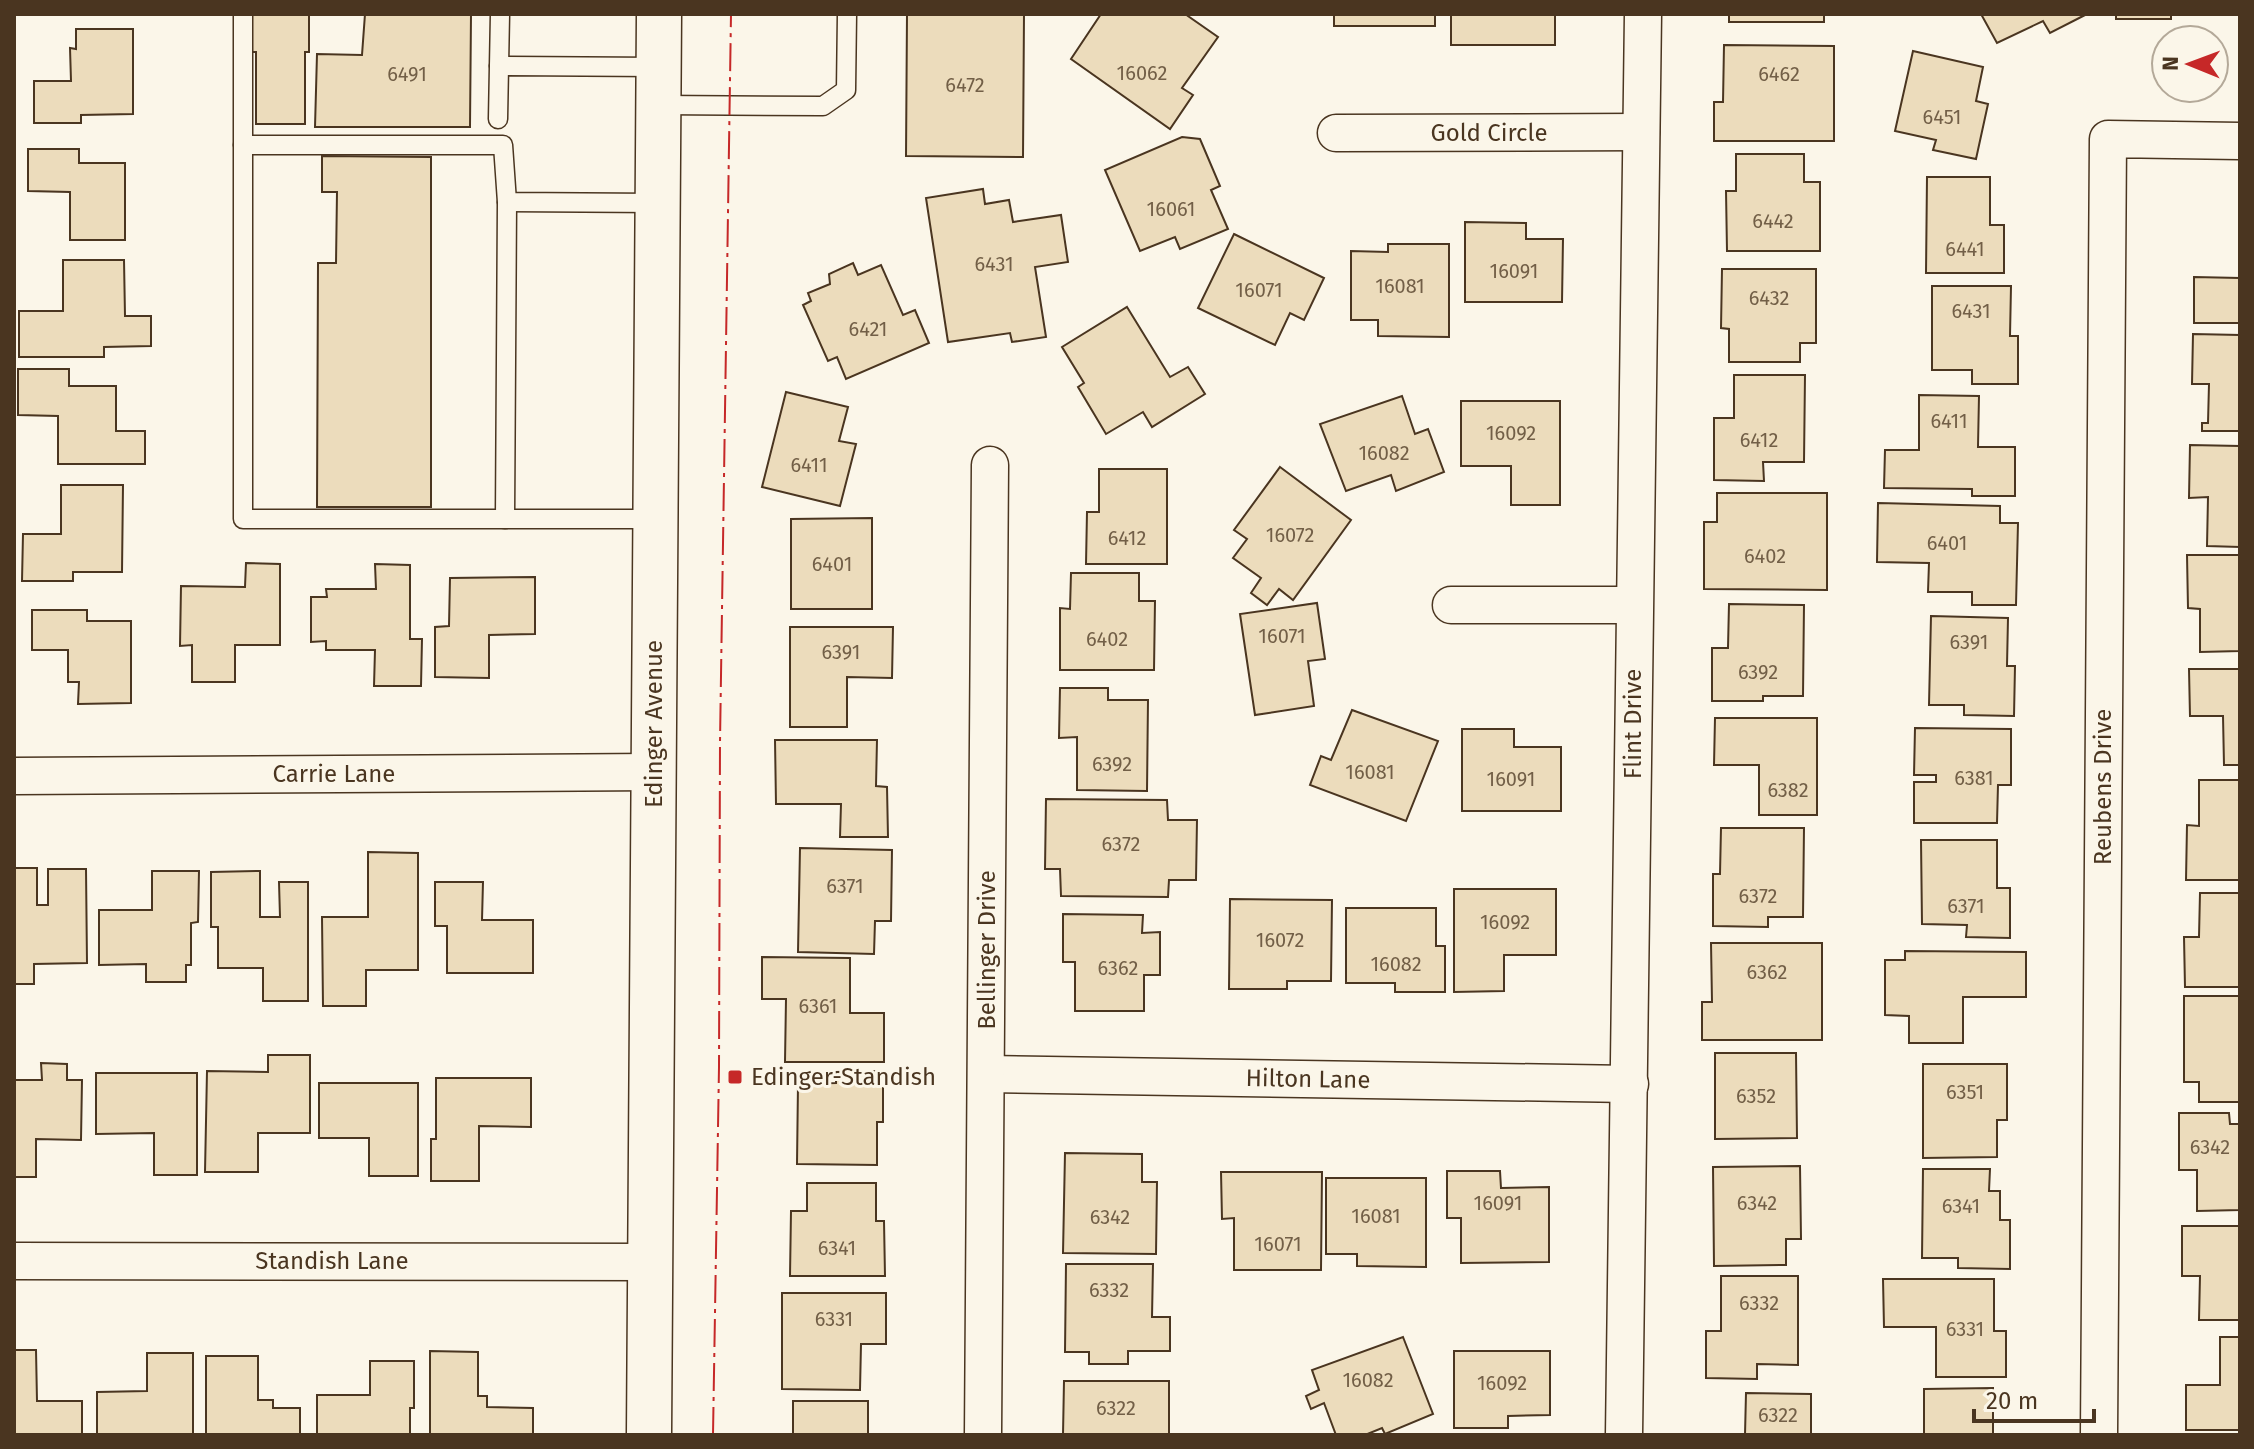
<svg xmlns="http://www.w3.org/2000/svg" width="2254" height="1449" viewBox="0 0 2254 1449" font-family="'Fira Sans',sans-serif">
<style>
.building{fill:#ecdcbc;stroke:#4a3520;stroke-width:2}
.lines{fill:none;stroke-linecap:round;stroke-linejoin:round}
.service-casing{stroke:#4a3520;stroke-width:21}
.minor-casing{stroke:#4a3520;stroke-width:39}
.primary-casing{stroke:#4a3520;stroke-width:47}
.service{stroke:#fbf6e9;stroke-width:18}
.minor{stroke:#fbf6e9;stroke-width:36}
.primary{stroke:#fbf6e9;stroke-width:44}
.power{stroke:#c62828;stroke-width:2;stroke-dasharray:28 6 4 6;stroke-linecap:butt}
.poi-dot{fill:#c62828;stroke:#fbf6e9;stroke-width:3}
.labels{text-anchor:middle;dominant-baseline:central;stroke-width:6;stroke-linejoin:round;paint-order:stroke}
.number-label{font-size:20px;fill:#725f47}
.street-label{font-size:24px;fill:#4a3520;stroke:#fbf6e9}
.poi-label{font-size:24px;fill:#4a3520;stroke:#fbf6e9;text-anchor:start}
</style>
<rect width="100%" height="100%" fill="#fbf6e9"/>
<g class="building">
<path d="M246 14H309V52H305V124H256V52H246Z"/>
<path d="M365 14H471L470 127H315L317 54 362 55Z"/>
<path d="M907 14H1024L1023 157 906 156Z"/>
<path d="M1101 14H1185L1218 37 1182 88 1193 95 1170 129 1071 59Z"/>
<rect x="1334" y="14" width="101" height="12"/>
<rect x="1451" y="14" width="104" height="31"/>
<rect x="1729" y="14" width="95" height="8"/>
<path d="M1981 14H2087L2050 33 2043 21 1997 43Z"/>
<rect x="2116" y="14" width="55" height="5"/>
<path d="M76 29H133V114L81 115V123H34V81H71L70 48 76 49Z"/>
<path d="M1724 45 1834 46V141H1714V102H1723Z"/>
<path d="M1913 51 1983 67 1976 101 1988 104 1976 159 1933 150 1936 140 1895 131Z"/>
<path d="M1182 137 1200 139 1220 186 1211 190 1228 229 1180 249 1175 237 1140 251 1105 170Z"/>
<path d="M28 149H79V163H125V240H70V192L28 191Z"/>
<path d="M1736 154H1804V182H1820V251H1727L1726 191H1736Z"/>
<path d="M322 156 431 157V507H317L318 263H336L337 192H322Z"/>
<path d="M1927 177H1990V225H2004V273H1926Z"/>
<path d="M983 189 985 204 1009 200 1013 222 1061 215 1068 262 1035 267 1046 337 1012 342 1010 333 948 342 926 198Z"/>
<path d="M1465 222 1526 223V239H1563L1562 302H1465Z"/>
<path d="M1234 234 1324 278 1304 320 1290 313 1275 345 1198 308Z"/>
<path d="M1388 244H1449V337L1378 336V320H1351V251L1388 252Z"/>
<path d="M63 260H124L125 316H151V346L104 347V357H19V311H63Z"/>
<path d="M853 263 858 275 881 265 903 315 915 310 929 343 846 379 837 357 828 361 803 305 811 301 808 293 830 284 829 274Z"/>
<path d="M1722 269H1816V343H1800V362H1729V329L1721 328Z"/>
<path d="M2194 277 2240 278V323H2194Z"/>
<path d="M1932 286H2011L2010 336H2018V384H1972V370H1932Z"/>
<path d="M1127 307 1170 377 1188 367 1205 394 1152 427 1143 412 1106 434 1078 387 1084 383 1062 347Z"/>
<path d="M2193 334 2240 335V431H2202V423H2208L2209 384H2192Z"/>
<path d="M18 369H69V386H116V431H145V464H58V416L18 415Z"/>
<path d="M1734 375H1805L1804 462H1763L1764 481 1714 480V418H1734Z"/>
<path d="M786 392 848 407 839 441 856 444 840 506 762 487Z"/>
<path d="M1919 395 1979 396 1978 447H2015V496H1972V489L1884 488 1885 450H1919Z"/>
<path d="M1402 396 1415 434 1428 429 1444 472 1396 491 1391 475 1346 491 1320 424Z"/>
<path d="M1461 401H1560V505H1511V466H1461Z"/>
<path d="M2190 445 2240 446V547L2207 546 2208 497 2189 498Z"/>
<path d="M1280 467 1351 520 1293 600 1279 589 1267 605 1251 593 1261 578 1233 558 1247 539 1234 530Z"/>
<path d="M1099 469H1167V564H1086L1087 512H1099Z"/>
<path d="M61 485H123L122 572H73V581H22L23 534H61Z"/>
<path d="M1717 493H1827V590L1704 589V522H1717Z"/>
<path d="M1878 503 2000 506V523H2018L2016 605H1972V592H1928L1929 563 1877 562Z"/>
<path d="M872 518V609H791V519Z"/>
<path d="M2187 555H2240V651L2200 652V609L2188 608Z"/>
<path d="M246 563 280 564V645H235V682H192V645L180 646 181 586 245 587Z"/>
<path d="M375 564 410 565V639H422L421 686H374L375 650H326V641L311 642V597H327L326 589H376Z"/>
<path d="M1071 573H1139V601H1155L1154 670H1060V608L1070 609Z"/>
<path d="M535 577V634L489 635V678L435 677V627L449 626 450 578Z"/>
<path d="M1317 603 1325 659 1308 661 1314 706 1255 715 1240 614Z"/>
<path d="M1729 604 1804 605 1803 696H1763V701H1712V648H1728Z"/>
<path d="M32 610H87V621H131V703L78 704 79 682H68V650H32Z"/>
<path d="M1931 616 2008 618 2007 666H2015L2014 716 1964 715V705H1929Z"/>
<path d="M790 627H893L892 678 847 677V727H790Z"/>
<path d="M2189 669H2240V765H2224L2223 716H2190Z"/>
<path d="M1060 688H1108V700H1148L1147 791 1077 790V737L1059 738Z"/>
<path d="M1352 710 1438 741 1406 821 1310 785 1321 756 1331 760Z"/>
<path d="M1715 718H1817V815H1759V765H1714Z"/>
<path d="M1915 728 2011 729V785H1998L1997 823H1914V782H1936V775H1914Z"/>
<path d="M1462 729H1514V747H1561V811H1462Z"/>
<path d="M775 740H877L876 786 887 787 888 837H840L841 804H776Z"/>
<path d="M2199 780H2240V880H2186L2187 825 2199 826Z"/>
<path d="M1046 799 1167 800 1168 820H1197L1196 880H1169L1168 897 1061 896 1060 869H1045Z"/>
<path d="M1721 828H1804L1803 917H1768V927L1713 926V874H1720Z"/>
<path d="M1921 840H1997V888H2010V938L1966 937 1967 925 1922 924Z"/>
<path d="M800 848 892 850 891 921H875L874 954 798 952Z"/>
<path d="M368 852 418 853V970H366V1006H323L322 917H368Z"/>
<path d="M14 868H37V905H48V869H86L87 963 34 964V984H14Z"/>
<path d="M152 871H199L198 922 191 923V965H186V982H146V964L99 965V910H152Z"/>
<path d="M260 871V917H280L279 882H308V1001H263V968H218V927H211V872Z"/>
<path d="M435 882H483L482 920H533V973H447V926H435Z"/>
<path d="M1454 889H1556V955H1504V991L1454 992Z"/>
<path d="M2200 893H2240V987H2185L2184 937H2199Z"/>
<path d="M1230 899 1332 900 1331 981H1287V989H1229Z"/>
<path d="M1346 908H1436V946H1445V992H1395V983H1346Z"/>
<path d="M1063 914 1143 915 1142 933 1160 932V975H1144V1011H1075V962H1063Z"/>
<path d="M1711 943H1822V1040H1702V1002H1712Z"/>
<path d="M1905 951 2026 952V997H1963V1043H1909V1016L1885 1015V960H1905Z"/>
<path d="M762 957 850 958V1013H884V1062H785L786 999H762Z"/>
<path d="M2184 996H2240V1102H2199V1082H2184Z"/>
<path d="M1715 1053H1796L1797 1138 1715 1139Z"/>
<path d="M268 1055H310V1133H258V1172H205L207 1071 268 1072Z"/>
<path d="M41 1063 67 1064V1080H82L81 1140 36 1139V1177H14V1080H42Z"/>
<path d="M1923 1064H2007V1120H1997V1157L1923 1158Z"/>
<path d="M883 1071V1122H877V1165L797 1164 798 1084 836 1083V1072Z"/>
<path d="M96 1073H197V1175H154V1133L96 1134Z"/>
<path d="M436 1078H531V1127L479 1126V1181H431V1139H436Z"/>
<path d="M319 1083H418V1176H369V1138H319Z"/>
<path d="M2179 1113H2229L2230 1124H2240V1210L2197 1211V1170H2179Z"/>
<path d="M1065 1153 1142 1154V1182H1157L1156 1254 1063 1253Z"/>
<path d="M1800 1166 1801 1239H1786V1265L1714 1266 1713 1167Z"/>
<path d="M1923 1169H1990L1989 1191H2000V1220H2010V1269L1958 1268V1258H1922Z"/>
<path d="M1447 1171H1500L1501 1188 1549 1187V1262L1461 1263V1218H1447Z"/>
<path d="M1221 1172H1322L1321 1270H1234V1218L1222 1219Z"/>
<path d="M1326 1178H1426V1267L1357 1266V1254H1326Z"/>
<path d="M807 1183H876V1221H884L885 1276H790L791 1211H807Z"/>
<path d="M2182 1226H2240V1320H2199L2200 1276H2182Z"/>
<path d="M1066 1264H1153L1152 1317H1170V1351H1128V1364H1089V1352H1065Z"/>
<path d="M1721 1276H1798V1365L1757 1364V1379L1706 1378V1331H1721Z"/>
<path d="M1883 1279H1994V1331H2006V1377H1936V1327H1884Z"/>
<path d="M782 1293H886V1344H861L860 1390 782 1389Z"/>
<path d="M1403 1337 1433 1414 1385 1434 1382 1428 1365 1435H1336L1324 1403 1311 1409 1306 1396 1319 1390 1312 1370Z"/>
<path d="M2220 1337H2240V1430H2186V1385H2220Z"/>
<path d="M14 1350H36L37 1401H82V1435H14Z"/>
<path d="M430 1351 478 1352V1396H487V1407L533 1408V1435H430Z"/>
<path d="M1454 1351H1550V1415L1508 1416V1428H1454Z"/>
<path d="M147 1353H193V1435H97V1392L147 1391Z"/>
<path d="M206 1356H258V1400H273V1408H300V1435H206Z"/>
<path d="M370 1361H414V1408H410V1435H317V1395H370Z"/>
<path d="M1064 1381H1169V1435H1063Z"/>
<path d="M1993 1388V1435H1924V1389Z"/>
<path d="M1746 1393 1811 1394V1435H1745Z"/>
<rect x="793" y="1401" width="75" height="34"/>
</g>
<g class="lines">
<defs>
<g id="service">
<path d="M243 14V519H655"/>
<path d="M499 66 500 14"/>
<path d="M659 105 823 106 846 90 847 14"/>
<path d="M498 119 499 66 659 67"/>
<path d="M243 145H503L507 202 658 203"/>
<path d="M505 519 507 202"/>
</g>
<g id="minor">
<path d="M1336 133 1641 132"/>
<path d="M1451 605H1634"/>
<path d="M14 776 654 772"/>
<path d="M987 1074 1630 1084"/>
<path d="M14 1261 650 1262"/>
<path d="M983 1435 990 465"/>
<path d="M1624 1435C1633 961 1634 488 1643 14"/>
<path d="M2099 1435 2108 139 2240 141"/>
</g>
<path id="primary" d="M649 1435 659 14"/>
</defs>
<use href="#service" class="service-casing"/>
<use href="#minor" class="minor-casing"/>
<use href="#primary" class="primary-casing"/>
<use href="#service" class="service"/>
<use href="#minor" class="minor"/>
<use href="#primary" class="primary"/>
<path class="power" d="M713 1435 719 1067 720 742 731 14"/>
</g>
<rect class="poi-dot" x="727" y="1069" width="16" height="16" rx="4"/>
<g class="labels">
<g class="number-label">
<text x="1142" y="73">16062</text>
<text x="407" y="74">6491</text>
<text x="1779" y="74">6462</text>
<text x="965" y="85">6472</text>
<text x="1942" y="117">6451</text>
<text x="1171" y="209">16061</text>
<text x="1773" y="221">6442</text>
<text x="1965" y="249">6441</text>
<text x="994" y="264">6431</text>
<text x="1514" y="271">16091</text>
<text x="1400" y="286">16081</text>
<text x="1259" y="290">16071</text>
<text x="1769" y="298">6432</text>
<text x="1971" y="311">6431</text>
<text x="868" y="329">6421</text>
<text x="1949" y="421">6411</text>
<text x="1511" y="433">16092</text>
<text x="1759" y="440">6412</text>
<text x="1384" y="453">16082</text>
<text x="809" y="465">6411</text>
<text x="1290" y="535">16072</text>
<text x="1127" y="538">6412</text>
<text x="1947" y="543">6401</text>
<text x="1765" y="556">6402</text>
<text x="832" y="564">6401</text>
<text x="1282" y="636">16071</text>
<text x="1107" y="639">6402</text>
<text x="1969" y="642">6391</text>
<text x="841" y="652">6391</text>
<text x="1758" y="672">6392</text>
<text x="1112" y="764">6392</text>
<text x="1370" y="772">16081</text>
<text x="1974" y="778">6381</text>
<text x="1511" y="779">16091</text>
<text x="1788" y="790">6382</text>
<text x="1121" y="844">6372</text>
<text x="845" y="886">6371</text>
<text x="1758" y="896">6372</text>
<text x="1966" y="906">6371</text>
<text x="1505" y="922">16092</text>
<text x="1280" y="940">16072</text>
<text x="1396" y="964">16082</text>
<text x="1118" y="968">6362</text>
<text x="1767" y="972">6362</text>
<text x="818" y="1006">6361</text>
<text x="1965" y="1092">6351</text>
<text x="1756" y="1096">6352</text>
<text x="2210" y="1147">6342</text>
<text x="1498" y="1203">16091</text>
<text x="1757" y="1203">6342</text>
<text x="1961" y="1206">6341</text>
<text x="1376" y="1216">16081</text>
<text x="1110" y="1217">6342</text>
<text x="1278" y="1244">16071</text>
<text x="837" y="1248">6341</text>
<text x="1109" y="1290">6332</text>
<text x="1759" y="1303">6332</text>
<text x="834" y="1319">6331</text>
<text x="1965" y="1329">6331</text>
<text x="1368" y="1380">16082</text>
<text x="1502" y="1383">16092</text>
<text x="1116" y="1408">6322</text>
<text x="1778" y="1415">6322</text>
</g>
<g class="street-label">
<text x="1489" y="133">Gold Circle</text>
<text transform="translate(654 724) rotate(-90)">Edinger Avenue</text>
<text transform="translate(1633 724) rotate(-90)">Flint Drive</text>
<text x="334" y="774">Carrie Lane</text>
<text transform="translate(2103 787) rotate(-90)">Reubens Drive</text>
<text transform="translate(987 950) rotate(-90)">Bellinger Drive</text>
<text transform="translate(1308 1079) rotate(1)">Hilton Lane</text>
<text x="332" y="1261">Standish Lane</text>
</g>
<g class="poi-label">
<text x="751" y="1077">Edinger-Standish</text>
</g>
</g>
<rect width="2254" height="1449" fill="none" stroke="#4a3520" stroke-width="32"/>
<g transform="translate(2190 64) rotate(271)"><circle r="38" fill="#fbf6e9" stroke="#b4a999" stroke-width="2"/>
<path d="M0-6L14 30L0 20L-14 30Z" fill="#c62828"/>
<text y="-12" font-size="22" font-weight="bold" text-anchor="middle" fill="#4a3520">N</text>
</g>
<path d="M1974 1409v12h120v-12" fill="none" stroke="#4a3520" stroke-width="4"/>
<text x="1986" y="1409" font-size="24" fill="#4a3520" stroke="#fbf6e9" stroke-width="6" paint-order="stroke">20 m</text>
</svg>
